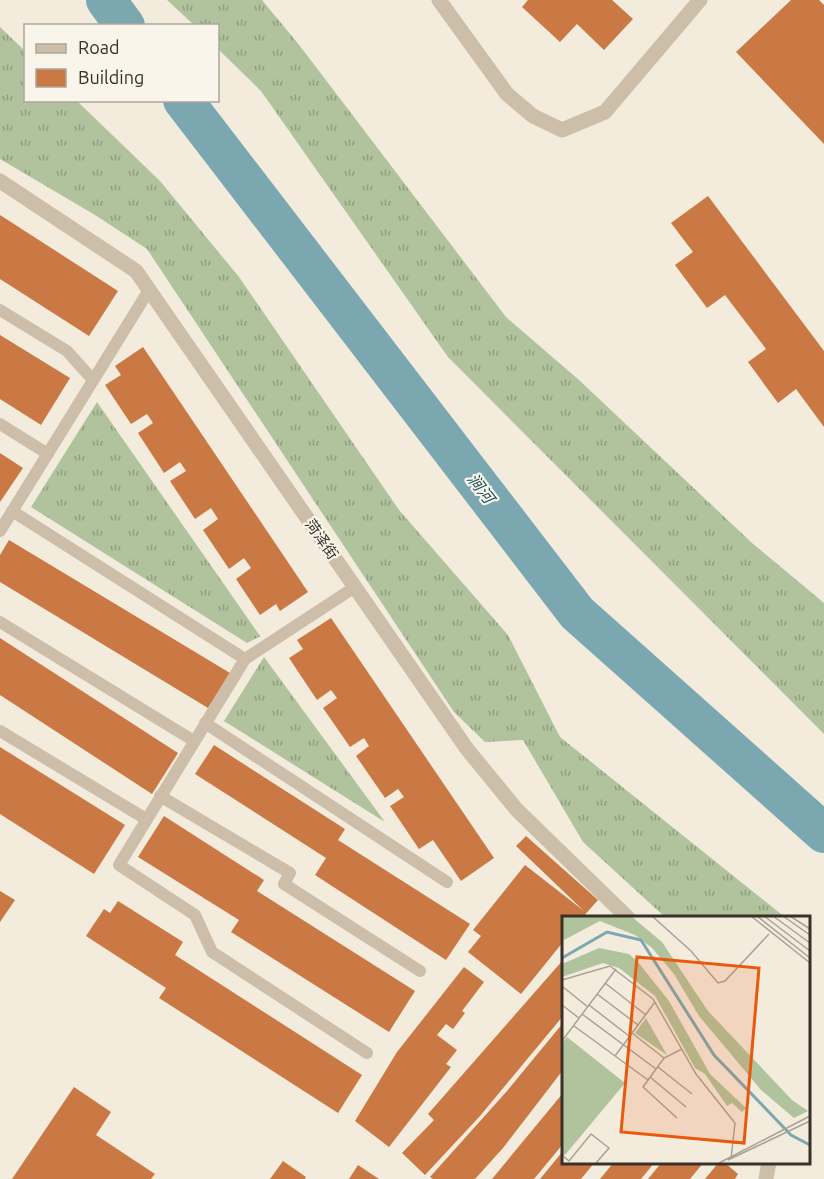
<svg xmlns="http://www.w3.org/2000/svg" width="824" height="1179" viewBox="0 0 824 1179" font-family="Ubuntu,'Noto Sans SC',sans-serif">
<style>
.grass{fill:url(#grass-tufts)}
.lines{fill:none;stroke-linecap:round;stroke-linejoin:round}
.river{stroke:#7ba7b1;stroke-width:40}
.building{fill:#ca7844}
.lane{stroke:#ccbea8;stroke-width:12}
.street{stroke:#ccbea8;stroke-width:15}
.labels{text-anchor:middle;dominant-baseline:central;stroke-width:4.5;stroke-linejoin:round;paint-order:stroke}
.street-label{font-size:15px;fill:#383029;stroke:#faf5ea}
.water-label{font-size:16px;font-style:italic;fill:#1c4e5c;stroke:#faf5ea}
.inset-river{fill:none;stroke:#7ba7b1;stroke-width:3}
.inset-road{fill:none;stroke:#a8a195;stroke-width:1.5}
.view{fill:#e8590c;fill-opacity:0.15;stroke:#e8590c;stroke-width:3}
.inset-edge{fill:none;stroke:#383029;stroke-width:3}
</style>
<defs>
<pattern id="grass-tufts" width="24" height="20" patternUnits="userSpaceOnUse" patternTransform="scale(1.5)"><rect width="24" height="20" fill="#b0c39c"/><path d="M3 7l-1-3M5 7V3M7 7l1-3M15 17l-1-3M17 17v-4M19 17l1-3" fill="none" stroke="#909f7f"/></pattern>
</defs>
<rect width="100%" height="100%" fill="#f3ecdd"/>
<g class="grass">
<path d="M167 0H262L300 46 506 317 579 380 752 543 824 603V734L448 357 261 91 218 49V26L194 25Z"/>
<path d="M0 27 25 51 26 100 77 101 160 181 239 277 399 510 508 635 560 737 786 918H666L583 842 523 740 485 742 454 712 147 249 95 215 0 159Z"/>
<path d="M97 402 260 636H261L247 643 31 507Z"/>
<path d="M264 657 385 822 224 721Z"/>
</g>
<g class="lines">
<g class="river">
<path d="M106 0 125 26"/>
<path d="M183 100 577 613 824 833"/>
</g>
</g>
<g class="building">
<path d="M528 0H612L633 19 604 50 577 24 560 42 522 7Z"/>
<path d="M791 0H819L824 5V144L736 52Z"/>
<path d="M708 196 824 351V427L796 389 778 403 748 362 766 349 725 295 707 308 675 265 693 252 671 223Z"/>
<path d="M0 215 118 291 89 336 0 279Z"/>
<path d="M0 335 70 378 41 425 0 399Z"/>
<path d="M143 347 308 592 280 611 276 604 260 615 236 579 251 568 244 558 229 569 203 530 218 519 211 508 195 519 170 481 186 471 180 462 164 473 138 433 153 423 147 414 131 424 105 385 121 375 115 366Z"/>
<path d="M0 453 23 468 0 502Z"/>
<path d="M9 540 230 673 208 708 0 582V555Z"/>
<path d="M331 618 494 858 461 881 433 840 419 849 390 806 404 797 398 789 385 798 356 756 369 746 364 738 350 747 323 708 337 698 331 690 317 700 289 658 303 649 297 640Z"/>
<path d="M0 638 178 753 152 794 0 695Z"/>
<path d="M214 745 345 829 338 840 470 924 446 960 315 875 326 858 195 774Z"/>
<path d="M0 747 125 825 94 874 0 814Z"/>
<path d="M164 816 264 880 257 891 415 991 389 1032 231 932 239 920 138 857Z"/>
<path d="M526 836 598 900 582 918H563V942L521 994 468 952 481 936 473 930 525 865 584 911 516 846Z"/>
<path d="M0 891 15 900 0 922Z"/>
<path d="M118 901 183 942 175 955 362 1075 338 1113 159 998 166 988 86 936 104 909 110 913Z"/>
<path d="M563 960V1016L480 1116 425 1175 402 1153 434 1120 428 1114Z"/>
<path d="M464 967 484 982 462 1011 465 1013 453 1029 446 1024 437 1035 457 1050 446 1064 451 1067 389 1147 355 1121 397 1052Z"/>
<path d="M563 1023V1070L503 1148 475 1179H433L430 1177 507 1091Z"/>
<path d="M74 1087 111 1112 96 1135 155 1174 151 1179H12Z"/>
<path d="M563 1093V1144L534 1179H492Z"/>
<path d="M563 1151V1162H595L581 1179H540Z"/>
<path d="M283 1161 306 1177 305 1179H270Z"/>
<path d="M614 1162H655L641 1179H600Z"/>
<path d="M662 1162H704L690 1179H648Z"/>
<path d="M719 1162H724L738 1174 735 1179H705Z"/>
<path d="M358 1165 379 1179H349Z"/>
</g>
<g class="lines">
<g class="lane">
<path d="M0 310 67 351 93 380"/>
<path d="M0 424 48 454"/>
<path d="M12 511 245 659"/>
<path d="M0 531 149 290"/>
<path d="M355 587 245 659 119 865 195 915 212 952 367 1053"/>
<path d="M0 622 194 741"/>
<path d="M205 723 447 882"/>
<path d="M0 731 146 819"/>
<path d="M160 796 290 873 284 884 420 971"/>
</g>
<g class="street">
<path d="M439 0 507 94 533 116 562 130 605 112 700 0"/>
<path d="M0 181 136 271 467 749 517 810 628 918"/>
<path d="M766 1179 769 1162"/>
</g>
</g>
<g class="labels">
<g class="street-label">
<text transform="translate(322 539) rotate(55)">菏泽街</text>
</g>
<g class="water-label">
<text transform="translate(481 488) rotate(52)">涧河</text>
</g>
</g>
<g transform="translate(562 916)">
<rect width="248" height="248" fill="#f3ecdd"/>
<path d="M0 0H69L100 26 146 95 230 184 246 195 232 202 199 174 137 100 112 58 90 32 73 19 38 5 0 25ZM37 32 67 38 76 46 107 85 148 158 184 192 180 196 170 187 165 190 143 158 133 152 93 80 57 52 41 47 0 61V48ZM84 102 105 139 73 117ZM5 121 63 167 3 239 0 237V127Z" fill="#b0c39c"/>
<path class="inset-river" d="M0 42 45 16 79 24 152 139 229 219 248 229"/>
<path class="inset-road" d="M90 0 129 35 156 67 163 65 207 18M189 0 248 47M195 0 248 42M202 0 248 35M211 0 248 27M221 0 248 19M228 0 248 13M0 64 48 50 91 83 134 158 173 207 169 243M43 67 84 99M1 71 26 91M35 78 76 109M0 89 17 102M27 89 67 120M20 98 94 153M12 110 86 164M70 117 102 142M0 125 54 53M53 140 93 86M96 151 130 178M88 161 124 191M115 202 81 171 102 142 120 133M0 239 7 245 29 218 47 232 34 247M166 244 248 205M157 247 248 200"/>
<path class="view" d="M75 41 197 52 182 227 59 216Z"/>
<rect width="248" height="248" class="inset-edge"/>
</g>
<rect x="24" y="24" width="195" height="78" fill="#faf5ea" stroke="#aca69d" stroke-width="1.5"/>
<rect x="36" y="44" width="30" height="9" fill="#ccbea8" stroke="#aca69d" stroke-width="1.5"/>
<text x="78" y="54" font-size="18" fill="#383029">Road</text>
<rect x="36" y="69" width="30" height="18" fill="#ca7844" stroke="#aca69d" stroke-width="1.5"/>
<text x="78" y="84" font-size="18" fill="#383029">Building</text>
</svg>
